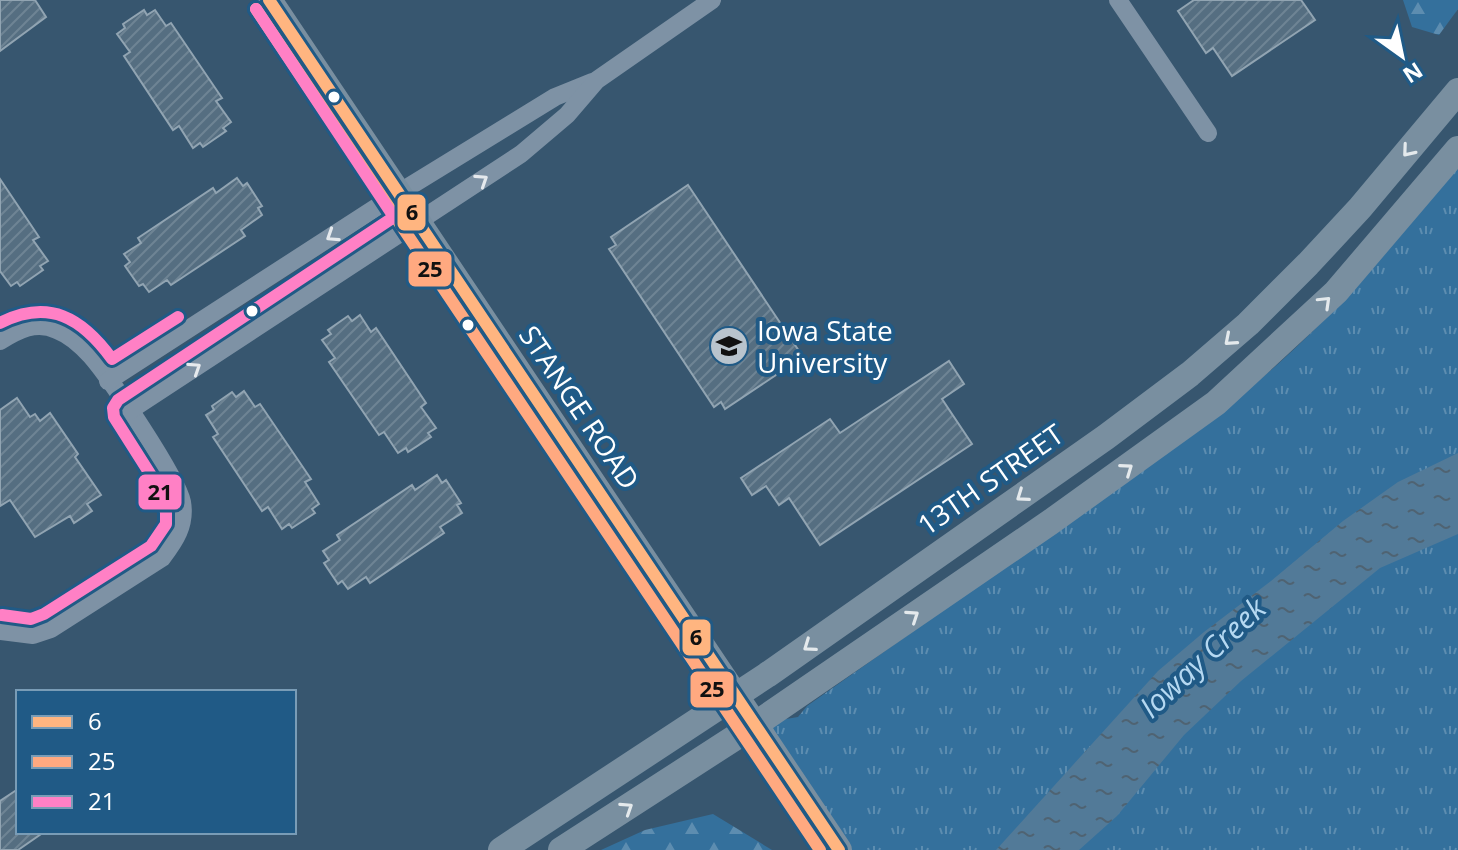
<svg xmlns="http://www.w3.org/2000/svg" width="1458" height="850" viewBox="0 0 1458 850" font-family="'Open Sans',sans-serif">
<style>
.grass{fill:url(#grass-tufts)}
.forest{fill:url(#forest-firs)}
.water{fill:url(#water-ripples)}
.building{fill:url(#building-hatch);stroke:#91a4b2;stroke-width:2}
.lines{fill:none;stroke-linecap:round;stroke-linejoin:round}
.street{stroke:#7e92a5;stroke-width:18}
.secondary{stroke:#798fa0;stroke-width:26}
.bus-1-casing{stroke:#205a86;stroke-width:18}
.bus-2-casing{stroke:#205a86;stroke-width:18}
.bus-3-casing{stroke:#205a86;stroke-width:18}
.bus-1{stroke:#ffb580;stroke-width:12}
.bus-2{stroke:#ffa980;stroke-width:12}
.bus-3{stroke:#ff80c5;stroke-width:12}
.oneway{stroke:#e4e9ec}
.oneway2{stroke:#e5e9ed}
.bus-dot{fill:#fff;stroke:#205a86;stroke-width:3}
.labels{text-anchor:middle;dominant-baseline:central;stroke-width:8;stroke-linejoin:round;paint-order:stroke}
.poi-label{font-size:28px;fill:#fff;stroke:#205a86;text-anchor:start}
.street-label{font-size:28px;fill:#fff;stroke:#205a86}
.water-label{font-size:30px;font-style:italic;fill:#b5d8f1;stroke:#205a86}
.line-badge{stroke:#205a86;stroke-width:3}
.pale-badge-label{font-size:22px;text-anchor:middle;font-weight:bold;fill:#111}
</style>
<defs>
<pattern id="grass-tufts" width="24" height="20" patternUnits="userSpaceOnUse" patternTransform="scale(2)"><rect width="24" height="20" fill="#34709c"/><path d="M3 7l-1-3M5 7V3M7 7l1-3M15 17l-1-3M17 17v-4M19 17l1-3" fill="none" stroke="#5d8db0"/></pattern>
<pattern id="forest-firs" width="22" height="20" patternUnits="userSpaceOnUse" patternTransform="scale(2)"><rect width="22" height="20" fill="#34709c"/><path d="M5 1l3.5 6h-7zM16 11l3.5 6h-7z" fill="#5d8db0"/></pattern>
<pattern id="water-ripples" width="26" height="14" patternUnits="userSpaceOnUse" patternTransform="scale(2)"><rect width="26" height="14" fill="#527a98"/><path d="M2 4q2-2 4 0t4 0M15 11q2-2 4 0t4 0" fill="none" stroke="#4f6372"/></pattern>
<pattern id="building-hatch" width="6" height="6" patternUnits="userSpaceOnUse" patternTransform="scale(2)"><rect width="6" height="6" fill="#556e81"/><path d="M-1 1l2-2M0 6l6-6M5 7l2-2" fill="none" stroke="#6e8494"/></pattern>
</defs>
<rect width="100%" height="100%" fill="#37566f"/>
<path class="grass" d="M1458 167V850H839L756 724 798 717 807 706C883 652 959 599 1036 546 1119 488 1202 431 1278 364 1345 304 1401 235 1458 167Z"/>
<g class="forest">
<path d="M1403 0H1458V9L1439 35 1412 27Z"/>
<path d="M713 814 772 850H601L645 830Z"/>
</g>
<path class="water" d="M1458 453V534L1380 568 1241 681 1184 735 1117 816 1079 850H996L1158 671 1204 632 1271 581 1343 521 1398 482Z"/>
<g class="building">
<path d="M0 0H35L46 17 0 51Z"/>
<path d="M1194 0H1301L1315 20 1232 76 1213 48 1206 53 1178 11Z"/>
<path d="M144 10 147 15 155 10 166 26 171 23 222 98 216 101 231 122 223 128 226 131 203 147 200 143 193 148 179 126 173 130 124 56 130 52 117 34 125 28 123 24Z"/>
<path d="M237 178 243 186 247 183 262 206 258 208 262 215 241 230 245 236 171 285 167 280 149 292 143 284 139 286 125 266 130 262 124 254 141 243 138 238 213 188 216 193Z"/>
<path d="M0 179 39 237 33 240 48 261 40 266 43 270 20 286 17 282 11 286 0 271Z"/>
<path d="M688 185 803 357 725 409 721 402 714 407 609 249 616 245 611 237Z"/>
<path d="M360 315 371 332 376 328 426 403 421 407 436 428 428 433 431 437 408 452 406 448 398 453 384 432 379 435 329 362 335 358 322 340 331 334 328 330 348 316 352 321Z"/>
<path d="M949 361 964 384 942 399 972 444 820 545 789 498 779 505 766 486 752 495 741 478 830 419 840 433Z"/>
<path d="M244 391 255 407 260 404 311 479 305 482 319 504 312 509 315 513 292 528 289 524 282 529 268 507 262 511 213 437 218 434 206 415 214 410 212 406 232 392 236 397Z"/>
<path d="M17 398 30 417 35 414 40 421 50 413 78 454 75 457 101 495 87 504 92 511 74 523 70 516 35 537 10 500 0 506V410Z"/>
<path d="M437 475 442 483 446 480 461 503 457 505 462 513 440 527 444 533 370 583 366 577 348 589 342 581 338 584 324 563 329 560 323 551 340 540 337 535 412 485 415 490Z"/>
<path d="M18 789V832H44L18 850H0V801Z"/>
</g>
<g class="lines">
<g class="street">
<path d="M1118 0 1208 133"/>
<path d="M0 341C18 330 36 320 57 330 70 335 82 346 91 356 110 378 177 477 182 502 186 525 175 541 162 558L51 629 33 635 0 631"/>
<path d="M108 381 397 194 555 97 592 82"/>
<path d="M129 411 521 154 567 115 597 80 712 0"/>
</g>
<g class="secondary">
<path d="M269 0 839 850"/>
<path d="M501 850 767 675 1106 437 1190 374 1248 324 1308 264 1360 208 1458 91"/>
<path d="M561 850 756 724 1052 521 1216 403 1336 292 1458 149"/>
</g>
<defs>
<path id="bus-1" d="M269 0 839 850"/>
<path id="bus-2" d="M256 9 820 850"/>
<g id="bus-3">
<path d="M0 323C49 298 82 318 112 359L178 317"/>
<path d="M2 615 31 619 44 614 151 546 166 524V512L159 488 114 417 113 408 118 400 394 217 256 9"/>
</g>
</defs>
<use href="#bus-1" class="bus-1-casing"/>
<use href="#bus-2" class="bus-2-casing"/>
<use href="#bus-3" class="bus-3-casing"/>
<use href="#bus-1" class="bus-1"/>
<use href="#bus-2" class="bus-2"/>
<use href="#bus-3" class="bus-3"/>
</g>
<defs><path id="oneway-chevron" d="M-2-3.5L2.5 0L-2 3.5" fill="none" stroke-width="1.6" stroke-linecap="round" stroke-linejoin="round" transform="scale(2)"/></defs>
<g class="oneway">
<use href="#oneway-chevron" transform="translate(1408 151) rotate(130)"/>
<use href="#oneway-chevron" transform="translate(1325 302) rotate(-44)"/>
<use href="#oneway-chevron" transform="translate(1230 340) rotate(139)"/>
<use href="#oneway-chevron" transform="translate(1127 469) rotate(-35)"/>
<use href="#oneway-chevron" transform="translate(1022 496) rotate(145)"/>
<use href="#oneway-chevron" transform="translate(913 616) rotate(-34)"/>
<use href="#oneway-chevron" transform="translate(809 646) rotate(145)"/>
<use href="#oneway-chevron" transform="translate(627 808) rotate(-33)"/>
</g>
<g class="oneway2">
<use href="#oneway-chevron" transform="translate(482 180) rotate(-33)"/>
<use href="#oneway-chevron" transform="translate(332 236) rotate(147)"/>
<use href="#oneway-chevron" transform="translate(195 368) rotate(-33)"/>
</g>
<defs>
<symbol id="university-disc" viewBox="-11 -11 22 22"><circle r="9.5" fill="#b9c4cd" stroke="#205a86"/><path d="M0-5L7-2L0 1L-7-2ZM-4 1L0 2.5L4 1V4Q0 6-4 4Z" fill="#111"/></symbol>
</defs>
<g fill-rule="evenodd">
<use href="#university-disc" x="707" y="324" width="44" height="44"/>
</g>
<g class="bus-dot">
<circle cx="334" cy="97" r="7"/>
<circle cx="252" cy="311" r="7"/>
<circle cx="468" cy="325" r="7"/>
</g>
<g class="labels">
<g class="poi-label">
<text x="757" y="330">Iowa State<tspan x="757" dy="32">University</tspan></text>
</g>
<g class="street-label">
<text transform="translate(580 407) rotate(56)">STANGE ROAD</text>
<text transform="translate(990 479) rotate(-35)">13TH STREET</text>
</g>
<g class="water-label">
<text transform="translate(1202 657) rotate(-43)">Ioway Creek</text>
</g>
</g>
<g class="line-badge">
<rect x="396" y="193" width="31" height="39" rx="8" fill="#ffb580"/>
<rect x="407" y="250" width="46" height="38" rx="8" fill="#ffa980"/>
<rect x="137" y="473" width="46" height="38" rx="8" fill="#ff80c5"/>
<rect x="681" y="618" width="31" height="39" rx="8" fill="#ffb580"/>
<rect x="689" y="670" width="46" height="39" rx="8" fill="#ffa980"/>
</g>
<g class="pale-badge-label">
<text x="412" y="220">6</text>
<text x="430" y="277">25</text>
<text x="160" y="500">21</text>
<text x="696" y="645">6</text>
<text x="712" y="697">25</text>
</g>
<rect x="16" y="690" width="280" height="144" fill="#205a86" stroke="#799cb6" stroke-width="2"/>
<rect x="32" y="716" width="40" height="12" fill="#ffb580" stroke="#799cb6" stroke-width="2"/>
<text x="88" y="730" font-size="24" fill="#ffffff">6</text>
<rect x="32" y="756" width="40" height="12" fill="#ffa980" stroke="#799cb6" stroke-width="2"/>
<text x="88" y="770" font-size="24" fill="#ffffff">25</text>
<rect x="32" y="796" width="40" height="12" fill="#ff80c5" stroke="#799cb6" stroke-width="2"/>
<text x="88" y="810" font-size="24" fill="#ffffff">21</text>
<g transform="translate(1402 56) rotate(147)" stroke="#205a86" stroke-width="6" paint-order="stroke">
<path d="M0-6L14 30L0 20L-14 30Z" fill="#ffffff"/>
<text y="-12" font-size="22" font-weight="bold" text-anchor="middle" fill="#ffffff">N</text>
</g>
</svg>
